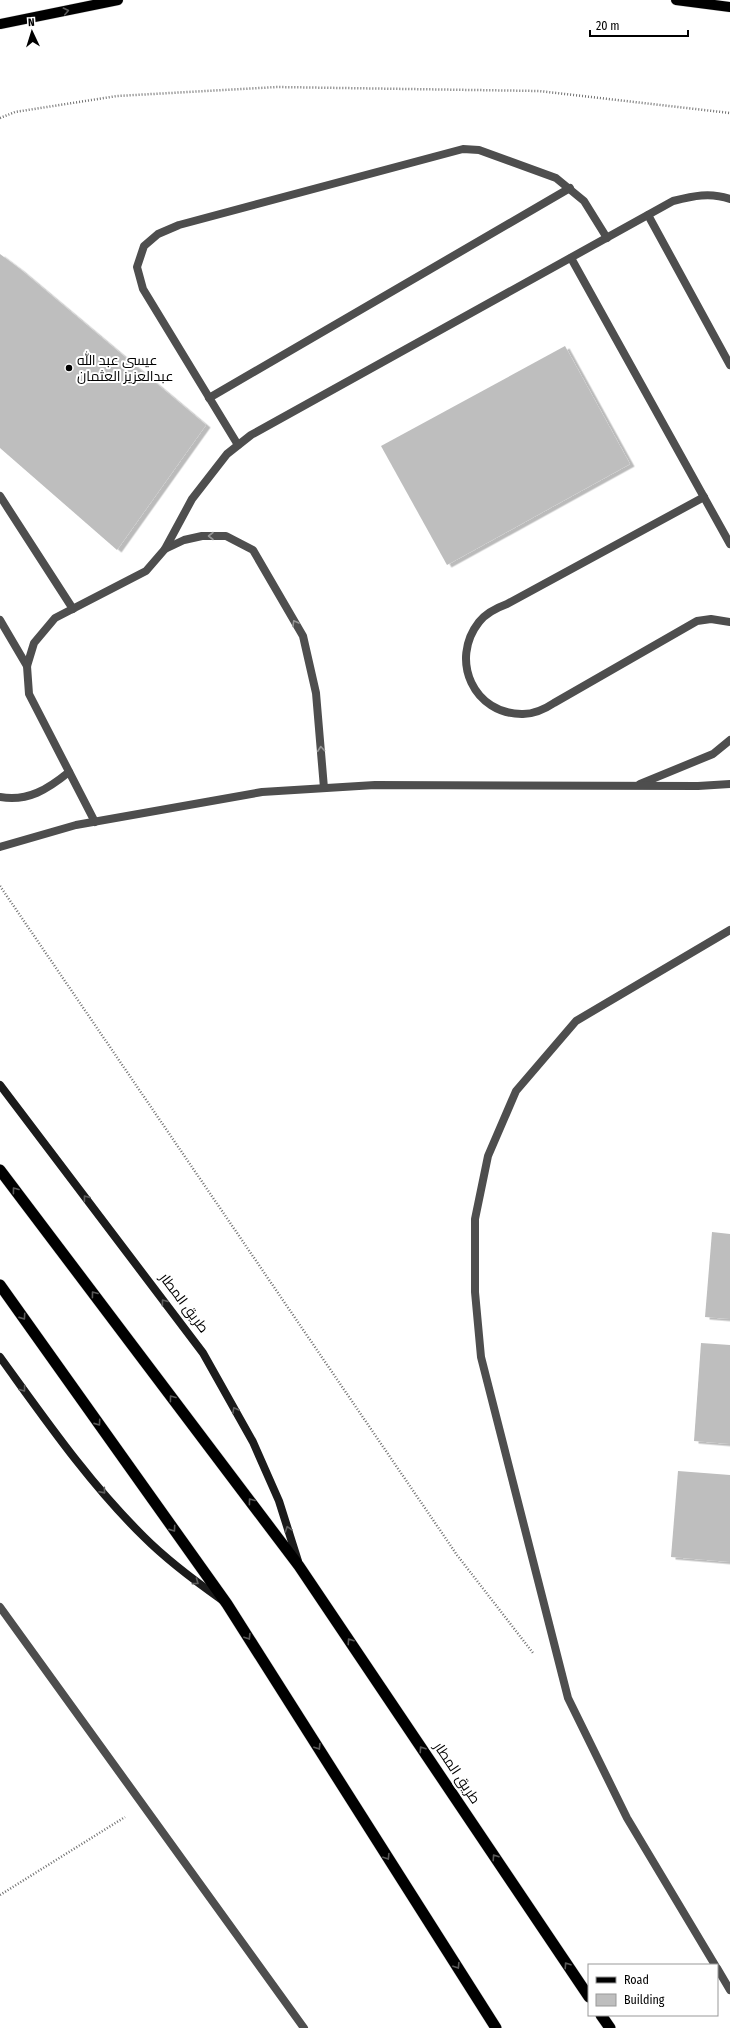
<svg xmlns="http://www.w3.org/2000/svg" width="730" height="2028" viewBox="0 0 730 2028" font-family="'Fira Sans Condensed',Cairo,sans-serif">
<style>
.building{fill:#bebebe;filter:url(#shadow)}
.lines{fill:none;stroke-linecap:round;stroke-linejoin:round}
.primary-casing{stroke:#dbdbdb;stroke-width:11}
.trunk-casing{stroke:#dbdbdb;stroke-width:12}
.path{stroke:#707070;stroke-width:2.5;stroke-dasharray:1 2;stroke-linecap:butt}
.service{stroke:#4e4e4e;stroke-width:8}
.secondary{stroke:#1b1b1b;stroke-width:8}
.primary{stroke:#000;stroke-width:10}
.trunk{stroke:#000;stroke-width:11}
.oneway{stroke:#595959}
.oneway2{stroke:#959595}
.oneway3{stroke:#5f5f5f}
.poi-dot{fill:#000;stroke:#fff;stroke-width:1.5}
.labels{text-anchor:middle;dominant-baseline:central;stroke-width:4;stroke-linejoin:round;paint-order:stroke}
.poi-label{font-size:14px;fill:#000;stroke:#fff;text-anchor:start}
.street-label{font-size:14px;fill:#000;stroke:#fff}
</style>
<defs>
<filter id="shadow"><feDropShadow dx="4.5" dy="2.5" stdDeviation="0" flood-color="#0004"/></filter>
</defs>
<rect width="100%" height="100%" fill="#fff"/>
<g class="building">
<path d="M0 254 20 269 206 425 117 550 0 448Z"/>
<path d="M565 346 630 464 447 565 381 446Z"/>
<path d="M712 1232 730 1234V1319L705 1317Z"/>
<path d="M701 1343 730 1345V1444L694 1441Z"/>
<path d="M678 1471 730 1475V1562L671 1557Z"/>
</g>
<g class="lines">
<defs>
<g id="primary">
<path d="M676 0 730 7"/>
<path d="M0 24 118 0"/>
</g>
<g id="trunk">
<path d="M0 1170 299 1566 589 1997"/>
<path d="M0 1285 227 1604 496 2028"/>
<path d="M601 2015 610 2028"/>
</g>
</defs>
<use href="#primary" class="primary-casing"/>
<use href="#trunk" class="trunk-casing"/>
<g class="path">
<path d="M0 118 15 112 117 96 277 87 539 91 730 113"/>
<path d="M0 886 457 1555 533 1653"/>
<path d="M0 1895 125 1817"/>
</g>
<g class="service">
<path d="M648 215 730 365"/>
<path d="M571 258 730 544"/>
<path d="M209 398 570 188"/>
<path d="M238 445 143 289 137 267 144 246 158 234 179 225 463 149 479 150 556 178 584 201 607 238"/>
<path d="M0 496 73 609"/>
<path d="M704 497 507 604C496 608 486 613 479 622 449 660 474 715 523 714 534 714 545 709 554 703L697 621 711 619 730 622"/>
<path d="M165 549 184 540 202 536H226L253 550 303 636 316 693 324 788"/>
<path d="M0 620 27 666"/>
<path d="M640 784 713 754 730 740"/>
<path d="M0 797C28 802 48 789 69 772"/>
<path d="M95 822 29 694 27 666 34 643 55 618 146 571 165 549 192 499 227 454 251 435 673 201C693 196 710 192 730 199"/>
<path d="M0 847 76 825 262 792 375 785 698 786 730 784"/>
<path d="M0 1607 304 2028"/>
<path d="M715 1965 627 1818 568 1698 481 1357 475 1292V1219L488 1156 516 1091 576 1021 730 930"/>
<path d="M717 1968 730 1990"/>
</g>
<g class="secondary">
<path d="M0 1085 203 1353 253 1442 279 1501 298 1561"/>
<path d="M0 1357C45 1419 89 1483 144 1537 168 1561 195 1581 222 1600"/>
</g>
<use href="#primary" class="primary"/>
<use href="#trunk" class="trunk"/>
</g>
<defs><path id="oneway-chevron" d="M-2-3.5L2.5 0L-2 3.5" fill="none" stroke-width="1.6" stroke-linecap="round" stroke-linejoin="round"/></defs>
<g class="oneway">
<use href="#oneway-chevron" transform="translate(66 11) rotate(-12)"/>
<use href="#oneway-chevron" transform="translate(15 1190) rotate(-127)"/>
<use href="#oneway-chevron" transform="translate(94 1294) rotate(-127)"/>
<use href="#oneway-chevron" transform="translate(23 1317) rotate(55)"/>
<use href="#oneway-chevron" transform="translate(172 1398) rotate(-127)"/>
<use href="#oneway-chevron" transform="translate(98 1423) rotate(55)"/>
<use href="#oneway-chevron" transform="translate(251 1501) rotate(-127)"/>
<use href="#oneway-chevron" transform="translate(173 1529) rotate(55)"/>
<use href="#oneway-chevron" transform="translate(248 1637) rotate(58)"/>
<use href="#oneway-chevron" transform="translate(350 1641) rotate(-124)"/>
<use href="#oneway-chevron" transform="translate(318 1747) rotate(58)"/>
<use href="#oneway-chevron" transform="translate(422 1749) rotate(-124)"/>
<use href="#oneway-chevron" transform="translate(387 1857) rotate(58)"/>
<use href="#oneway-chevron" transform="translate(495 1857) rotate(-124)"/>
<use href="#oneway-chevron" transform="translate(567 1965) rotate(-124)"/>
<use href="#oneway-chevron" transform="translate(457 1966) rotate(58)"/>
</g>
<g class="oneway2">
<use href="#oneway-chevron" transform="translate(211 536) rotate(180)"/>
<use href="#oneway-chevron" transform="translate(295 623) rotate(-120)"/>
<use href="#oneway-chevron" transform="translate(321 749) rotate(-95)"/>
</g>
<g class="oneway3">
<use href="#oneway-chevron" transform="translate(86 1198) rotate(-127)"/>
<use href="#oneway-chevron" transform="translate(164 1302) rotate(-127)"/>
<use href="#oneway-chevron" transform="translate(23 1389) rotate(54)"/>
<use href="#oneway-chevron" transform="translate(235 1410) rotate(-119)"/>
<use href="#oneway-chevron" transform="translate(103 1491) rotate(49)"/>
<use href="#oneway-chevron" transform="translate(288 1529) rotate(-108)"/>
<use href="#oneway-chevron" transform="translate(196 1582) rotate(36)"/>
</g>
<circle class="poi-dot" cx="69" cy="368" r="4"/>
<g class="labels">
<g class="poi-label">
<text x="77" y="360">عيسى عبد الله<tspan x="77" dy="16">عبدالعزيز العثمان</tspan></text>
</g>
<g class="street-label">
<text transform="translate(184 1303) rotate(53)">طريق المطار</text>
<text transform="translate(457 1773) rotate(56)">طريق المطار</text>
</g>
</g>
<rect x="588" y="1964" width="130" height="52" fill="#ffffff" stroke="#999999"/>
<rect x="596" y="1977" width="20" height="6" fill="#000000" stroke="#999999"/>
<text x="624" y="1984" font-size="12" fill="#000000">Road</text>
<rect x="596" y="1994" width="20" height="12" fill="#bebebe" stroke="#999999"/>
<text x="624" y="2004" font-size="12" fill="#000000">Building</text>
<g transform="translate(32 32) rotate(356)" stroke="#ffffff" stroke-width="3" paint-order="stroke">
<path d="M0-3L7 15L0 10L-7 15Z" fill="#000000"/>
<text y="-6" font-size="11" font-weight="bold" text-anchor="middle" fill="#000000">N</text>
</g>
<path d="M590 30v6h98v-6" fill="none" stroke="#000000" stroke-width="2"/>
<text x="596" y="30" font-size="12" fill="#000000" stroke="#ffffff" stroke-width="3" paint-order="stroke">20 m</text>
</svg>
